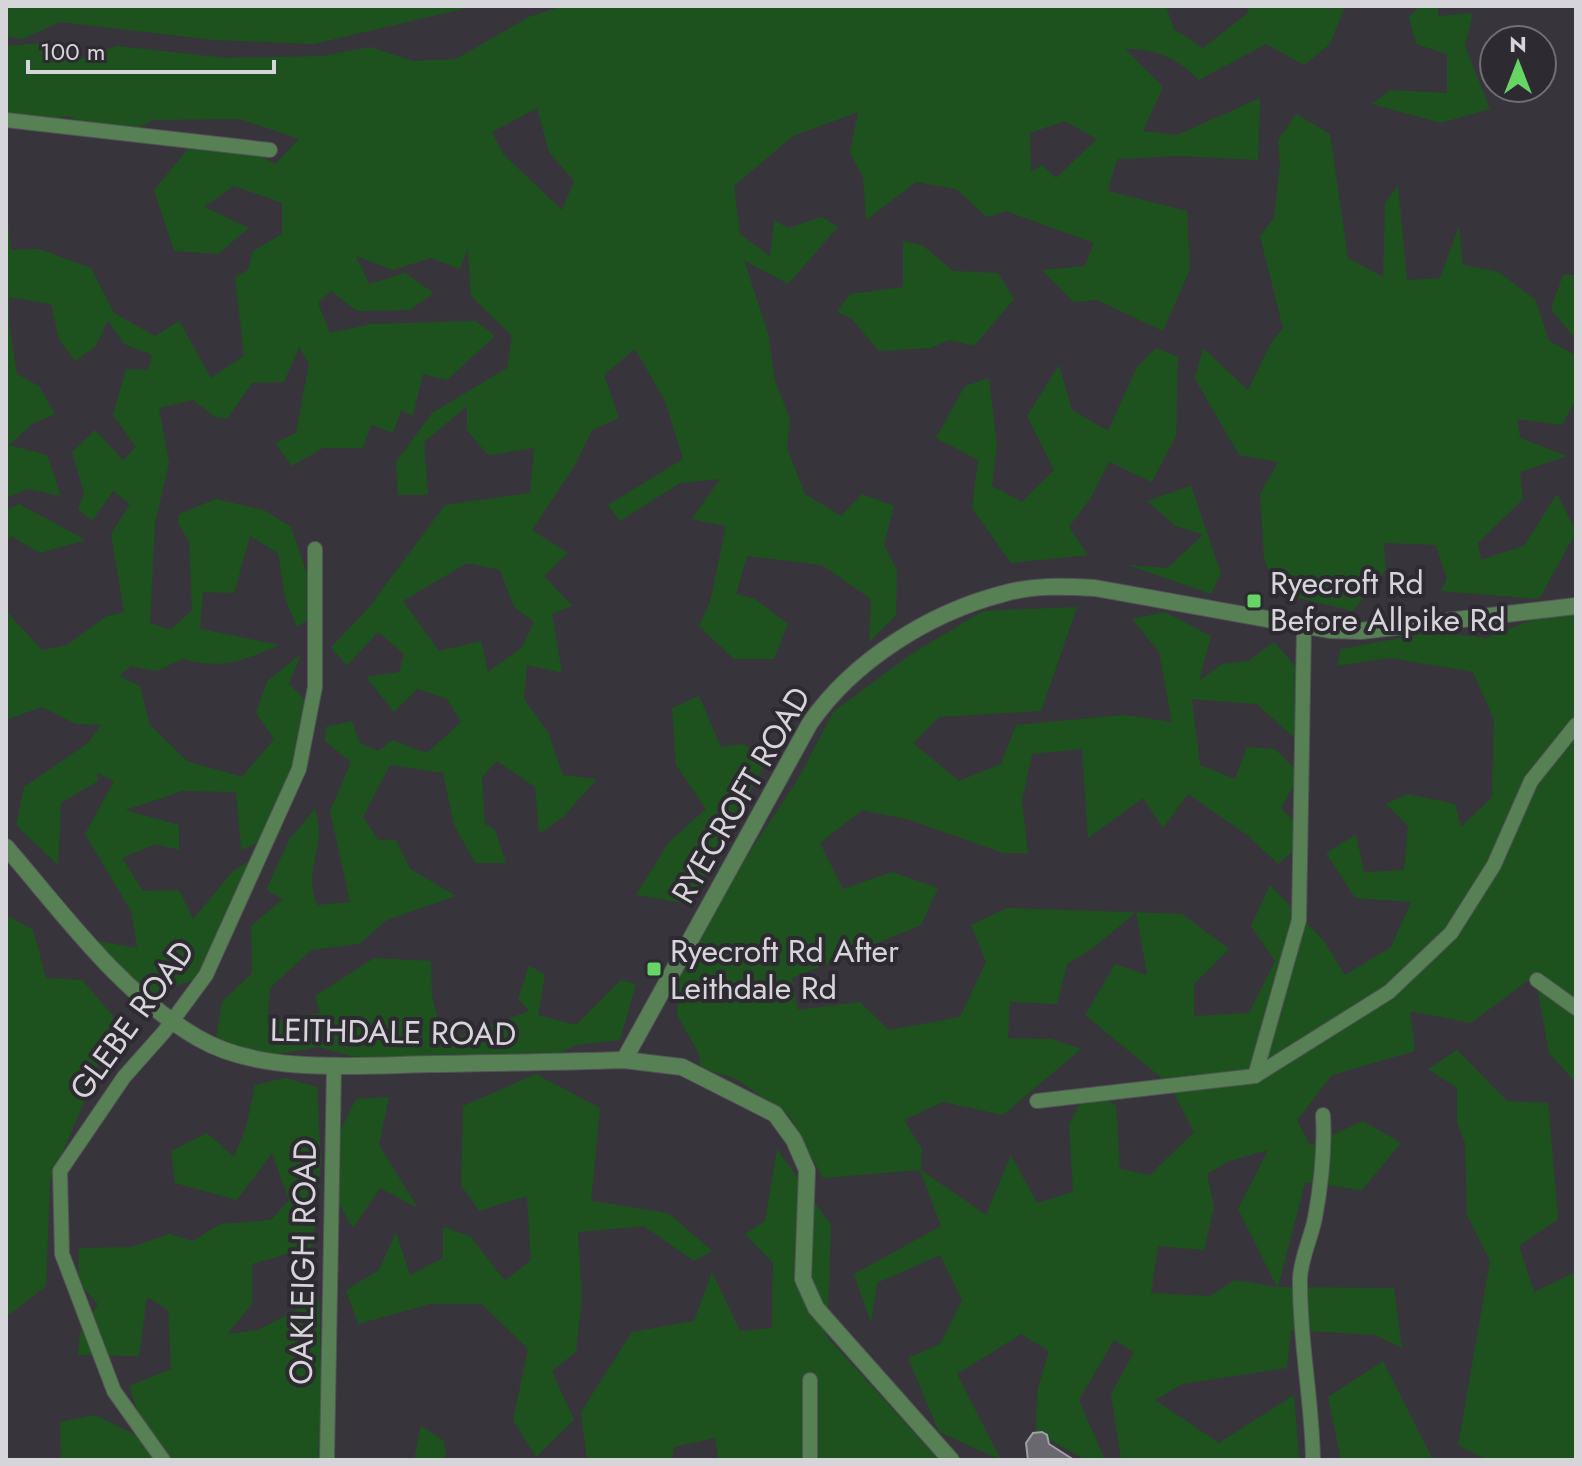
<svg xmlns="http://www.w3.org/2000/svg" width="1582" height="1466" viewBox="0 0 1582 1466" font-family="Jost,sans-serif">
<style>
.green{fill:#1d521e;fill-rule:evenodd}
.building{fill:#6a686f;stroke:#a29fa7;stroke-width:2}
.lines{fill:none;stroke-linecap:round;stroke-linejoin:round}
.minor-casing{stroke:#545257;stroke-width:16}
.tertiary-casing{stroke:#545257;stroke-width:18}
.minor{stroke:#578055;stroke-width:14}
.tertiary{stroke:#578055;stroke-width:16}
.poi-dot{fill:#67d466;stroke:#2d2b31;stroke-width:3}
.labels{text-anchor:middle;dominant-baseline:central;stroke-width:8;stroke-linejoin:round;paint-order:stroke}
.poi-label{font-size:32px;fill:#d6d5d9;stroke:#2d2b31;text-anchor:start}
.street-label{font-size:32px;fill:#d6d5d9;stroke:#2d2b31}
</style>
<rect width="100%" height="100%" fill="#37353b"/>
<g class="green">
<path d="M6 6H475L314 44 214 40 60 22 23 39 6 36Z"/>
<path d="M562 6H1166L1174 29 1203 48 1248 13V6H1345L1330 44 1304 65 1266 44 1199 80C1179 59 1155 48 1125 49L1163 87 1143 131 1177 135 1260 98 1258 160 1180 156 1117 159 1108 191 1187 211 1190 269 1163 331 1097 300 1074 302 1042 270 1085 266 1094 243 1006 211 987 217 956 189 916 182 866 220 863 177 850 153 858 112 793 136 734 186 740 234 770 256 774 220 788 228 822 217 838 227 788 284 744 260 768 333 775 381 790 419 787 448 805 494 841 516 862 494 894 506 884 545 897 571 896 615 869 642 871 599 822 565 747 556 736 594 755 599 788 624 774 659H734L699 626 710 602 726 526 692 519 720 479 680 483 620 521 608 505 683 459 665 401 635 349 604 375 619 418 592 430 575 465 532 530 568 553 544 576 572 606 552 614 562 673 527 665 524 699 548 732 563 775 597 779 563 817 539 834 535 787 497 761 482 777 485 824 495 830 506 863H475L454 825 443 773 390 765 363 817 378 840H396L410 869 456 896 387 920 359 944 311 950 270 988 267 1022 320 1013 315 996 374 958 431 961 432 996 444 1042 529 1011 518 999 529 966 545 974 538 1015 576 1025 621 980 636 984 620 1040 576 1045 558 1054 362 1059 319 1047 273 1055 216 1039 222 1002 252 973 251 926 283 899 266 890 289 840 315 809C328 850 302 864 317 905L350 902 330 811 351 762 325 741 326 727 352 721 359 742 378 751 392 740 427 753 461 722 447 699 417 689 394 712 366 677 399 672 404 654 378 632 347 666 331 647 367 610 445 505 530 493 534 448 488 455 467 430V406L424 442 428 495H398L396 462 432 413 507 368 512 336 471 296 468 248 460 269 431 258 393 270 356 256 369 284 405 273 434 293 410 310 357 311 331 291 318 303 330 333 372 324 476 321 495 336 447 380 423 374 413 416 401 410 393 433 371 425 363 448H323L292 466 275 443 296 433 309 364 299 347 284 382 252 383 227 419 215 417 193 400 159 408 169 463 155 523 150 623 171 630 192 610 189 542 178 523 179 514 216 499 264 510 291 527 320 612 297 627 285 598 278 553 250 536 234 593 203 592 200 629 279 645C242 661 223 670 183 659L156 671 131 666 119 676 140 686 150 725 187 761 242 777 274 739 256 713 267 681 301 654 289 684 312 707 301 766 275 806 282 832 241 850 236 792 182 791 125 810 179 825V850L156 844 122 858 143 891 179 890 193 919 234 870 260 856 238 923 201 977 153 994 108 959 91 940 137 948 131 911 85 834 114 781 97 773 98 781 61 803 58 865 16 825 24 787 88 743 101 725 76 724 42 707 6 720V611L42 650 67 645 107 616 124 612 111 534 130 504 113 491 92 521 78 509 84 493 72 452 95 430 123 460 136 447 113 415 126 369 148 370 152 355 124 344 108 320 96 346 75 361 59 339 51 304 9 297V324L17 374 39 386 55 414 32 424 9 445 47 455 61 496 27 489 6 498V205L11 250 39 249 91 268 114 313 155 336 179 321 211 378 244 356 235 277 248 270 253 251 282 234V203L234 186 204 207 249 228 218 254 174 251 154 190 198 137 230 139 275 164 299 139 240 119 153 120 117 139 68 116 18 125 6 121V46L44 43 71 62 117 46 227 58 322 56 370 47 413 61 456 59 529 17ZM537 108 549 152 574 181 562 210 503 154 492 132ZM1065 121 1097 139 1056 178 1042 165 1031 172 1030 133ZM467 563 500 570 514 607 534 622 522 647 488 672 481 641 439 651 403 601Z"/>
<path d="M1420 6H1438V16L1473 13 1465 46 1490 109 1441 123 1372 104 1390 90 1447 93V54L1416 44 1409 17Z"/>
<path d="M1296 114 1330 134 1348 258 1383 277 1385 203 1398 186 1407 280 1440 278 1459 226 1463 265 1497 271 1536 300 1549 341 1576 355V399L1562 425 1518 419 1520 438 1567 456 1520 472 1523 499 1478 543 1481 560 1524 546 1557 494 1576 532 1539 599 1441 591 1447 579 1436 545 1384 543 1386 570 1353 611 1277 593 1264 558 1260 494 1278 462 1239 455 1195 379 1203 348 1248 390 1271 343 1283 328 1260 236 1274 218 1280 164 1278 140Z"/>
<path d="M903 241 922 245 953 271 998 273 1014 299 974 346 949 340 931 348 879 351 852 319 837 312 850 294 903 287Z"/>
<path d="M1563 275H1576V340L1551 309Z"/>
<path d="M1156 348 1178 357 1176 436 1152 482 1109 462 1091 497 1069 527 1088 555 1011 563 972 508 978 460 936 438 965 386 989 378 997 445 992 486 1022 502 1054 470 1027 416 1059 365 1072 410 1108 431 1137 367Z"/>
<path d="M1191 486 1221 573 1211 594 1128 565 1167 568 1203 535 1176 526 1147 501Z"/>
<path d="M19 504 86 540 40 553 11 536 6 543V510Z"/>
<path d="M1077 607 1041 711 939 717 913 743 959 781 1001 764 1016 725 1125 715 1172 722 1159 652 1132 619 1165 612 1211 636 1199 681 1222 664 1248 661 1274 642 1295 666 1302 745 1257 704 1192 699 1200 765 1235 779 1247 747 1275 749 1300 774 1281 808 1309 838 1278 864 1247 835 1188 794 1163 828 1143 798 1088 838 1082 749 1032 754 1022 801 1028 853H1003L910 820 862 810 820 843 843 889 892 872 938 888 921 925 792 978 798 1010 860 1002 889 1030 960 1017 986 962 971 925 1007 908 1182 914 1229 949 1194 984V1016L1249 1013 1275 961 1251 926 1270 885 1323 940 1345 975 1391 947 1411 902 1355 898 1326 853 1356 835 1364 872 1404 870 1408 826 1386 804 1407 794 1455 804 1461 827 1492 797 1494 720 1473 672 1389 658 1337 666 1341 649 1432 632 1487 638 1556 610 1576 614V1083L1549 1053 1535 975 1471 1023 1410 1011 1415 1051 1332 1075 1297 1120 1310 1145 1363 1121 1401 1143 1362 1190 1305 1182 1278 1287 1394 1288 1402 1348 1375 1335 1291 1330 1287 1368 1182 1384 1155 1400 1219 1443 1294 1395 1299 1460H1121L1111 1394 1134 1352 1114 1340 1079 1400 1105 1460H1086L1036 1432 1037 1392 1049 1351 1021 1334 957 1374 1001 1460 939 1432 908 1358 940 1344 962 1300 940 1255 877 1283 871 1323 854 1274 941 1226 920 1170 823 1178 789 1115 736 1079 701 1068 698 1052 677 1015 680 938 706 918 798 779 834 711 913 653 983 611ZM1136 912 1147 975 1115 964 1085 1015 1169 1084 1194 1132 1150 1175 1120 1169 1116 1106 1089 1087 1069 1124 1073 1192 1037 1203 1011 1155 986 1215 921 1170 922 1149 904 1120 943 1102 1003 1115 1081 1049 1052 1039 1008 1038 1010 1002 1057 1004 1067 964 1092 949ZM1268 1150 1238 1209 1277 1287 1235 1280 1210 1296 1151 1293 1158 1246 1204 1250 1214 1207 1207 1174 1229 1161Z"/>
<path d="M699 696 721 747 744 744 765 763 690 904 636 895 669 842 706 809 676 765 672 708Z"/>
<path d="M6 915 33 930 46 978 82 980 114 1017 91 1086 50 1181 46 1286 6 1317Z"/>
<path d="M1457 1050 1507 1101 1548 1103 1558 1219 1519 1246 1534 1292 1576 1272V1460H1487L1458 1445 1490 1261 1467 1215 1465 1143 1457 1123V1088L1428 1069Z"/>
<path d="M536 1074 600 1108 591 1201 668 1213 712 1251 694 1261 644 1226 578 1232 582 1297 576 1352 552 1371 574 1420 536 1457 513 1420 528 1349 482 1304H430L358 1324 346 1290 379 1270 396 1232 410 1275 443 1258V1227L470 1236 505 1281 531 1260 527 1196 479 1211 461 1185 463 1106Z"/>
<path d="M285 1078 317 1087 321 1162 312 1247 252 1264V1304L227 1334 258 1330 298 1309 314 1276 319 1303 324 1460H61L60 1422 95 1415 148 1441 129 1386 171 1369 168 1310 147 1297 139 1356 78 1355 80 1333 98 1304 78 1282 79 1248 132 1247 169 1234 193 1241 220 1224 271 1220 289 1200 272 1153 237 1200 175 1183 171 1151 207 1133 234 1157 246 1127 255 1085Z"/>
<path d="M389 1097 379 1145 418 1208 380 1188 353 1228 331 1190 339 1133 356 1099Z"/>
<path d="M777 1149 831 1225 827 1337 939 1460H718L715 1438 674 1447 672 1460H587L581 1412 632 1332 694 1321 712 1272 740 1331 772 1328 773 1263 745 1234 765 1221Z"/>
<path d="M1383 1361 1433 1460H1341L1328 1397Z"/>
<path d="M421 1426 444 1441 446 1460H414Z"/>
</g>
<path class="building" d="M1042 1432 1047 1435 1049 1444 1074 1460H1028L1026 1443 1033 1433Z"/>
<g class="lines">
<defs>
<g id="minor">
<path d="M6 120 270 150"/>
<path d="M1537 980 1576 1008"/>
<path d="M1255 1076 1299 920 1304 627"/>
<path d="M1037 1101 1255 1076 1389 992 1451 933 1494 865 1531 781 1576 725"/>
<path d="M810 1380V1460"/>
<path d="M163 1460 114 1391 62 1254 60 1171 124 1077 164 1032 206 975 299 769 315 687V549"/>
<path d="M327 1460 334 1066"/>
<path d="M1313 1460C1312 1398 1299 1339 1300 1278 1301 1258 1311 1238 1315 1218 1321 1185 1325 1149 1323 1115"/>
</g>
<g id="tertiary">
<path d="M6 847C64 914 120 993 198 1038 262 1076 364 1065 436 1064 498 1063 561 1062 624 1060L682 1067 775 1114 794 1140 807 1170 803 1279 816 1308 951 1460"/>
<path d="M624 1060 810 723C853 661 929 613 1002 594 1032 585 1064 586 1095 588L1329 630 1361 631 1576 606"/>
</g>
</defs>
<use href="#minor" class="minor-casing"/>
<use href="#tertiary" class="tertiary-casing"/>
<use href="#minor" class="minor"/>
<use href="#tertiary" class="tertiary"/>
</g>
<g class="poi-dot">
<rect x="1246" y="593" width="16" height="16" rx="4"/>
<rect x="646" y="961" width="16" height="16" rx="4"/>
</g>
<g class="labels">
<g class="poi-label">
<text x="1270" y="583">Ryecroft Rd<tspan x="1270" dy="37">Before Allpike Rd</tspan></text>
<text x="670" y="951">Ryecroft Rd After<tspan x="670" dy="37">Leithdale Rd</tspan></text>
</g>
<g class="street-label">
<text transform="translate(741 795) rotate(-60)">RYECROFT ROAD</text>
<text transform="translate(132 1020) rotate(-54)">GLEBE ROAD</text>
<text transform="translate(393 1032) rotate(1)">LEITHDALE ROAD</text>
<text transform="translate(303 1262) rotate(-89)">OAKLEIGH ROAD</text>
</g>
</g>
<rect width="1582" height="1466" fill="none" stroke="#d6d5d9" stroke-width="16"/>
<g transform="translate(1518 64)"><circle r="38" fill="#2d2b31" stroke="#716f74" stroke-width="2"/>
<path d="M0-6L14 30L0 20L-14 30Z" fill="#67d466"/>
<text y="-12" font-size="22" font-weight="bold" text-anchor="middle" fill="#d6d5d9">N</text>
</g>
<path d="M28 60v12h246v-12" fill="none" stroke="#d6d5d9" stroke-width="4"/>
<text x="40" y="60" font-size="24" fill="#d6d5d9" stroke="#2d2b31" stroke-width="6" paint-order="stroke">100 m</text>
</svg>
